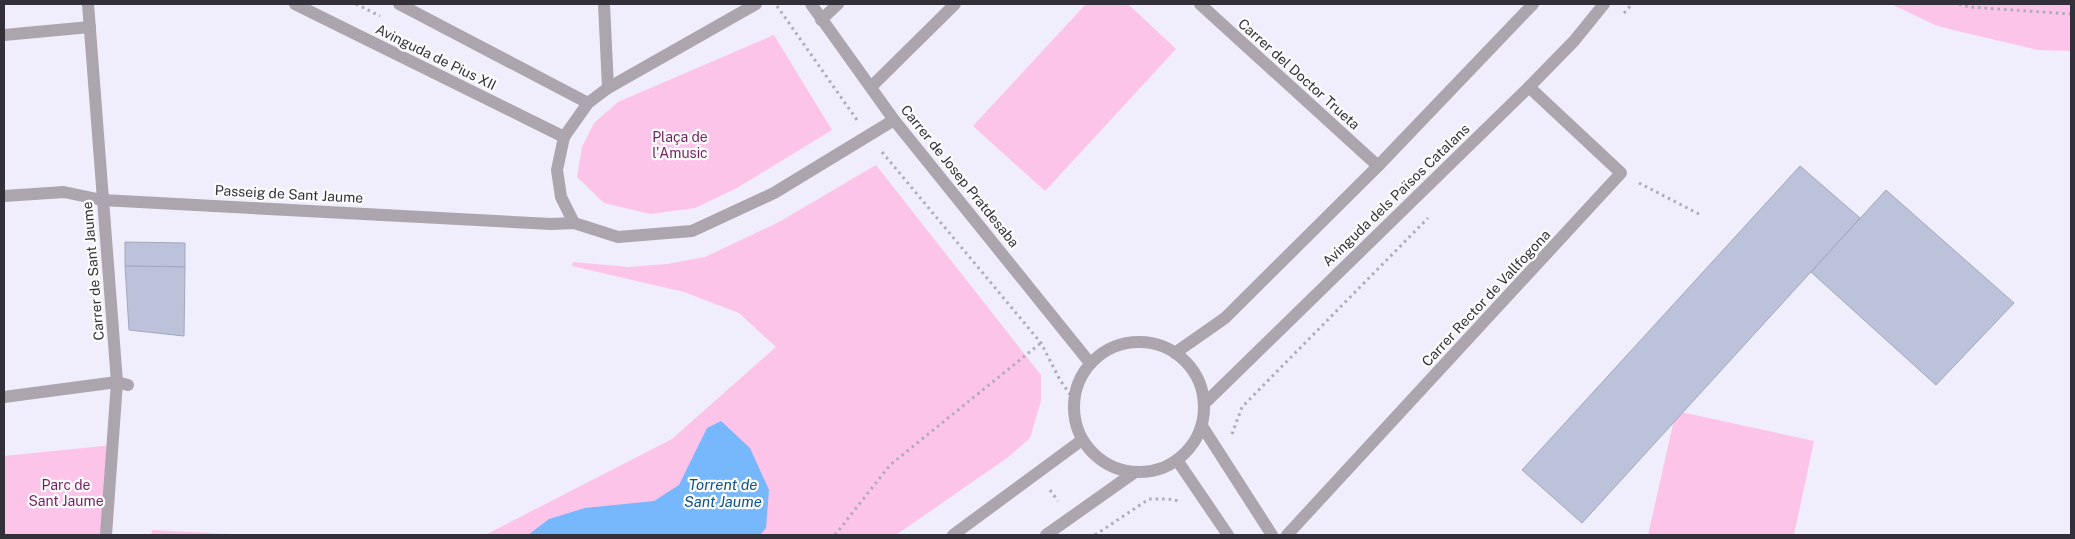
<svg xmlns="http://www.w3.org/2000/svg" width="2075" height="539" viewBox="0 0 2075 539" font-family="'Public Sans',sans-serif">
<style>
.green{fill:#fdc4ea}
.water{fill:#77b7fc}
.building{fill:#bbc2da;stroke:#a1a8bf}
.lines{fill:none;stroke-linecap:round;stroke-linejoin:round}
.path{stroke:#afacb9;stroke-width:3;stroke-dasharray:2.5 4;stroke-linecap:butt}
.minor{stroke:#aca5ae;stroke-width:12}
.tertiary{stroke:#aca5ae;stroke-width:12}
.labels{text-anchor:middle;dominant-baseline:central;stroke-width:4.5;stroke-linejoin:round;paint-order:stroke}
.street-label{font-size:14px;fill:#33303a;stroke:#fdfdfd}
.park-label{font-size:14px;fill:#791c64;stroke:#fdfdfd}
.water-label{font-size:15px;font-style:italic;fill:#0b528f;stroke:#fdfdfd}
</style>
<rect width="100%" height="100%" fill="#f0edfc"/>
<g class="green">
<path d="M1086 4H1128L1176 49 1045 191 973 126Z"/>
<path d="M1891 4H2071V51L2038 50 1953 30 1935 25Z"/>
<path d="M774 35 832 130 737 188 695 208 650 214 604 203 577 177 582 147 594 123 618 102Z"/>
<path d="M876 165 1041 375V401L1030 438 1007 458 896 535H485L672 439 776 347 739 313 684 292 572 266 573 262 628 267 667 264 705 257 779 222Z"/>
<path d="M1676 411 1814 441 1794 535H1648Z"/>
<path d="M113 445 106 535H4V456Z"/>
<path d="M152 530 249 535H151Z"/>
</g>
<path class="water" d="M721 421 750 448 769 490 766 528 760 535H528L549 519 585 508 654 501 679 485 707 428Z"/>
<g class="building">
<path d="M1800 166 1860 218 1582 523 1522 470Z"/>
<path d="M1886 190 2014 303 1936 385 1811 272Z"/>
<path d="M125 242 185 243V267L125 266Z"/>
<path d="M125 266 185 267 184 336 129 330Z"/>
</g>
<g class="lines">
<g class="path">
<path d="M356 4 380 16"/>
<path d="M1959 4 1969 7 2071 14"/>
<path d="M777 6 857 120"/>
<path d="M1624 13 1632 4"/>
<path d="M882 152 1041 343 1060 380 1074 400"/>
<path d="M1639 183 1701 215"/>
<path d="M1232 434 1242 407 1428 218"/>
<path d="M1050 490 1058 501"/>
<path d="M835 535 890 465 1042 342"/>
<path d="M1095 535 1149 499H1168L1179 501"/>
</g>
<g class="minor">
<path d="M88 4 117 382 106 535"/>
<path d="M295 4 564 137"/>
<path d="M399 4 588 103"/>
<path d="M604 4 608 88"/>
<path d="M811 4 894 120 1090 363"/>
<path d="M1200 4 1378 166"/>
<path d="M821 20 838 4"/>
<path d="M4 35 90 27"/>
<path d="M871 87 955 4"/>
<path d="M4 196 64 192 102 200 551 224 574 223 618 237 692 231 774 193 894 120"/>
<path d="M574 223 561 197 557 170 564 137 588 103 608 88 756 4"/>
<path d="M4 397 117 382 128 385"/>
<path d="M1202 426 1272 535"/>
<path d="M1177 460 1228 535"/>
<path d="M1287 535 1621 173 1529 87"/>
</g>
<g class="tertiary">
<circle cx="1139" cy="407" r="65"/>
<path d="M1175 353 1225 318 1378 166 1533 4"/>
<path d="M1204 404 1529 87 1574 41 1604 4"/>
<path d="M953 535 1082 440"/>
<path d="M1046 535 1135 472"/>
</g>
</g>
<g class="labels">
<g class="street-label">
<text transform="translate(436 57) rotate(26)">Avinguda de Pius XII</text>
<text transform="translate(1299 74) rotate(42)">Carrer del Doctor Trueta</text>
<text transform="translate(960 176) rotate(51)">Carrer de Josep Pratdesaba</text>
<text transform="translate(289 194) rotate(3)">Passeig de Sant Jaume</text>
<text transform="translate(1396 195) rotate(-44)">Avinguda dels Països Catalans</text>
<text transform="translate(93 271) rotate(-95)">Carrer de Sant Jaume</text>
<text transform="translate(1486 298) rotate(-47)">Carrer Rector de Vallfogona</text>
</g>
<g class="park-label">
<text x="680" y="137">Plaça de<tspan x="680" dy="16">l'Amusic</tspan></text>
<text x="66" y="485">Parc de<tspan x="66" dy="16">Sant Jaume</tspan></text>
</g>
<g class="water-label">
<text x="723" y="484">Torrent de<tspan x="723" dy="17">Sant Jaume</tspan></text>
</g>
</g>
<rect width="2075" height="539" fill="none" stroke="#33303a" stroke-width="10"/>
</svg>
